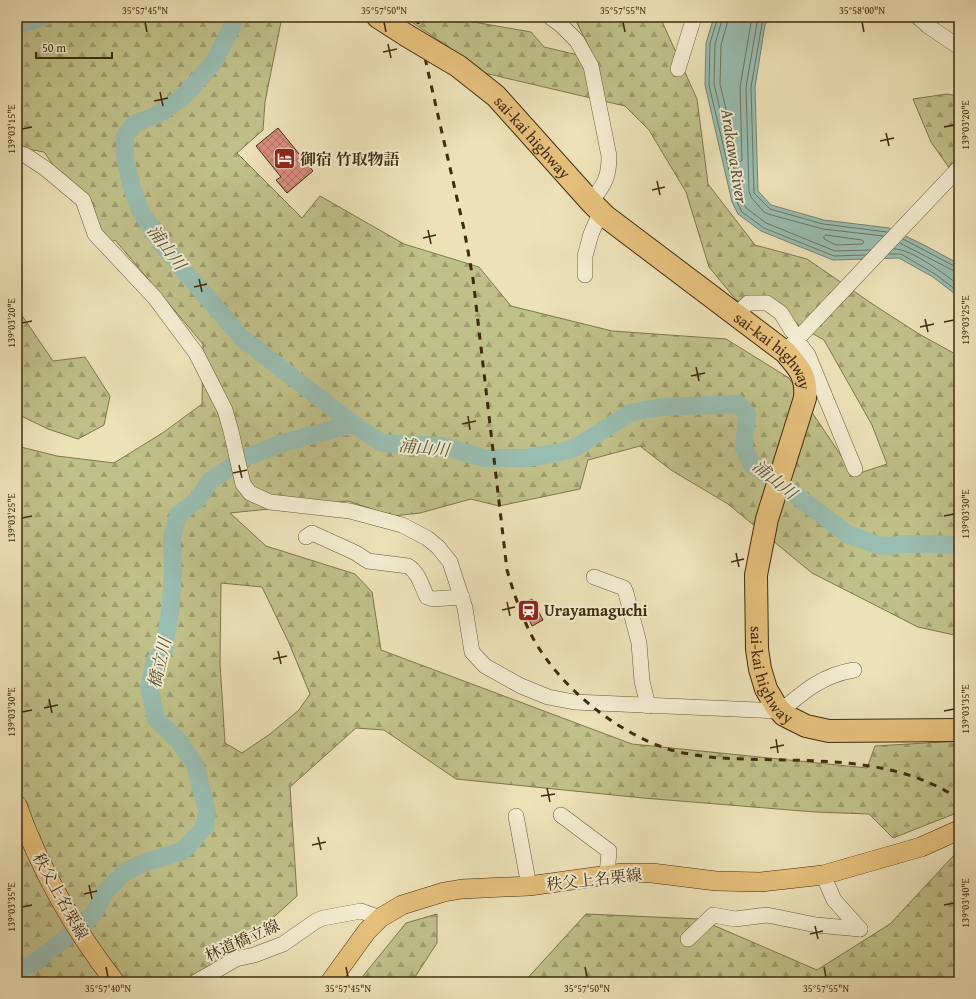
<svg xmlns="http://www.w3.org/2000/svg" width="976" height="999" viewBox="0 0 976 999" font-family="'Gentium Book Plus','Noto Serif JP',serif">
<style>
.forest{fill:url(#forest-firs);stroke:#80764a;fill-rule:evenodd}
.water{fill:#99bdb1;stroke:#76826f}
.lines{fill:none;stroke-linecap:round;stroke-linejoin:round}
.shore{stroke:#6d745e;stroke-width:1}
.river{stroke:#99bdb1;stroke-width:18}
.building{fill:url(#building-cross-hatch);stroke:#412a0c}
.minor-casing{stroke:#6c5837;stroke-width:16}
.major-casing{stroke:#412a0c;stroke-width:20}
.highway-casing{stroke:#412a0c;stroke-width:24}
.minor{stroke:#f3ecd1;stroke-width:15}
.major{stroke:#e6c07c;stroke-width:19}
.highway{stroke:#e6c07c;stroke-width:22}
.rail{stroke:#412a0c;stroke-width:3;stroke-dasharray:7 7;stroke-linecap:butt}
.highway-bridge-casing{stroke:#412a0c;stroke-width:24;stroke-linecap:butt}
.highway-bridge{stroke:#e6c07c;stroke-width:22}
.ticks{fill:none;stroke:#412a0c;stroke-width:1.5}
.labels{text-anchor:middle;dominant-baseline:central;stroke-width:4;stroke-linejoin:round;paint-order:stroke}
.street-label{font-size:16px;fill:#412a0c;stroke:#f3ecd1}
.poi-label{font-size:16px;font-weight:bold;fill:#412a0c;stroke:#f3ecd1;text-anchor:start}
.water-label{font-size:17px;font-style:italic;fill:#574f35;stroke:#f3ecd1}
.neatline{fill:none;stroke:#412a0c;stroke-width:1.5}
.ticks-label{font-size:10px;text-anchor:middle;fill:#412a0c}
</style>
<defs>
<pattern id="forest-firs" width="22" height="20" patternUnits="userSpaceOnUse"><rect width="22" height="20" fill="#c0c189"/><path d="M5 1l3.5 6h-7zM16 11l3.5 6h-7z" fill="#9e9d6e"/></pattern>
<pattern id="building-cross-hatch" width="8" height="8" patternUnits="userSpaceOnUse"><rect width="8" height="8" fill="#db8c82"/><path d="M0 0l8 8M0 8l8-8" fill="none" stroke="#b37369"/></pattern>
</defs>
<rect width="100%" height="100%" fill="#ede1b8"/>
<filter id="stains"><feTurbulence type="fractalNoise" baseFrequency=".005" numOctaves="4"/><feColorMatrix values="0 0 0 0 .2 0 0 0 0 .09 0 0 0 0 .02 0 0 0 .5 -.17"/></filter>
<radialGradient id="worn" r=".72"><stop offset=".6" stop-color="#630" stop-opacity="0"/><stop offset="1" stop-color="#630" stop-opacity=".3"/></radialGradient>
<g class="forest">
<path d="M17 17H282L265 102 263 130 237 153 302 218 320 196 404 244 479 267 511 306 612 331 726 339 789 378 854 475 887 464 872 425 824 340 754 301H737L709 267 686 192 649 130 625 106 480 72 449 47 404 17H455L462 20 531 32 544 47 595 59 574 17H660L697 99 708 184 755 245 807 259 874 305 919 334 959 356V636L918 627 812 573 728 504 671 470 640 446 588 460 580 489 499 506 471 499 420 513 393 516 348 501 230 513 266 546 355 574 372 592 381 650 632 744 867 768 875 746 959 741V812L893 838 869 814 815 812 643 798 456 779 384 730 356 728 290 787 297 896 202 982H17V446L57 456 114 463 164 432 202 404 203 344 115 240 108 244 44 152 17 147ZM221 583 262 587 289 643 310 694 299 710 270 734 242 753 225 743 220 663Z"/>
<path d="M947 94 959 96V182L931 142 913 99Z"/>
<path d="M23 317 53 361 85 357 110 396 104 425 78 439 48 429 17 414V318Z"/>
<path d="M956 853 959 855V982H524L586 914 699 919 817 970 890 924Z"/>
<path d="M437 914V943L415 977 414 982H358L406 923Z"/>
</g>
<path class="water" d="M714 17H770L765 25 755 87 758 191 771 205 824 220 889 228 926 246 959 264V297L933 277 899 258 833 260 761 231 738 214 732 202 705 85 706 43Z"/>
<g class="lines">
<g class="shore">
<path d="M718 17 710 43 709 85 736 200 742 212 764 228 834 256 865 255"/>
<path d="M723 17 715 44 714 84 741 198 746 208 766 223 835 251 870 250"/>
<path d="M729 17 721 45 720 84 738 160 740 162 742 160 740 87 751 23 753 17"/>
<path d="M760 17 757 23 746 87 749 191 751 197 764 212 768 214 823 229 883 236"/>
<path d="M765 17 762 24 751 87 754 193 770 209 823 224 887 232"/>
<path d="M826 235 862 240 864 242 862 244 836 245 824 239V237Z"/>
<path d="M903 239 956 267H959"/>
<path d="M900 243 954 271 959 272"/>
<path d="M894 249C911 248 945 275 959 285"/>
<path d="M889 254H901L935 274 959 292"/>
</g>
<g class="river">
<path d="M235 17 232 27 214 62 184 96 159 114 134 124 125 136V157L131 185 140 210 164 247 242 338 353 424 382 443 442 446 484 458H527L551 454 573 449 630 413 662 407 738 404 747 414 744 448 752 465 781 484 847 534 877 545 892 546 903 544H926L959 545"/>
<path d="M17 25 44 17"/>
<path d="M17 971 35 962 85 923 94 913 105 892 125 872 146 862 183 851 205 826 207 811 195 765 179 741 156 719 149 686 155 661 164 649 170 613 173 574 172 537 178 515 198 499 210 481 244 458 283 443 353 424"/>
</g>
</g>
<g class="building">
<path d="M278 128 313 171 287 193 276 180 281 177 256 146Z"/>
<path d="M532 599 543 620 532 626 522 604Z"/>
</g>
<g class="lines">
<defs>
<g id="minor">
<path d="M550 17 561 25 577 41 591 66 609 156C609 179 604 184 591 202"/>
<path d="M918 17 928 26 956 45 959 46"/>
<path d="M678 69 694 17"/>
<path d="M17 153 25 155 46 169 83 200 95 234 155 298 196 353 225 410 231 431 243 484 250 493 270 502 350 511 402 525 427 538 438 547 450 562 465 608 472 652 485 666 521 686 548 697 574 702 781 711C804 691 823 675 854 670"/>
<path d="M585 275V256L591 234 601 211"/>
<path d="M736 315 748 303H767L781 313 792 331"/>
<path d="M802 347 808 355 855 469"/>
<path d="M785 352 959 168"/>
<path d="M306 537 312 533 356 553 368 561 408 566C419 573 421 585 427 597L433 599 462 597"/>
<path d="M594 577 624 588 626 593 639 643 642 681 648 706"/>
<path d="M561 815 609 851 607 875"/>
<path d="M516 816 529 886"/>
<path d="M823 875 834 900 860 929"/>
<path d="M688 939 713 915 735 919 767 915 816 925 860 929"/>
<path d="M196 982 236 959 254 955 283 944 316 921 323 918 361 911 380 918"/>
</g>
<g id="major">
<path d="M17 805C40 869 73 928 115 982"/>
<path d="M330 982 367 931 380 918 402 905 444 892 462 889 529 886 623 873H652L716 881 761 882 823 875 921 847 959 830"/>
</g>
<g id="highway">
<path d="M378 17 406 35"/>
<path id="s1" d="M436 53 458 66 496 96 591 202 605 216 785 352C799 368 807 376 805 398L767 519 756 575 757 649 760 669 766 689 776 706 784 715 806 726 829 731 959 730"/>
</g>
</defs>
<use href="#minor" class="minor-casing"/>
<use href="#major" class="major-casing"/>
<use href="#highway" class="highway-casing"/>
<use href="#minor" class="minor"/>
<use href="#major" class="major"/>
<use href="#highway" class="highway"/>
<path class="rail" d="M417 17 427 67 464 229 473 279 507 570C514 594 522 618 534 640 562 689 617 733 671 750 686 754 705 757 721 758 801 763 889 752 959 799"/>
<defs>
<path id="highway-bridge" d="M406 35 436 53"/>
</defs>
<use href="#highway-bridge" class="highway-bridge-casing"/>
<use href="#highway-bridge" class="highway-bridge"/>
</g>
<path class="ticks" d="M145 22 147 32M384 22 386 32M623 22 625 32M862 22 864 32M388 44 391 58M383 52 397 49M160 92 163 106M154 101 168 98M944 127 954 125M22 129 32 127M886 133 889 146M880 141 894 138M657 181 660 195M652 190 665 187M428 230 431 244M423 238 436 235M199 279 202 292M194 287 207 284M925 319 928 332M944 322 954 320M22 323 32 321M920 327 934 324M696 367 699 381M691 376 705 373M468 416 470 430M462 424 476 421M239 465 242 478M233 473 247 470M944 516 954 514M22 518 32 516M736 553 739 567M731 562 744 559M507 602 510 616M502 610 515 607M278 651 281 664M273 659 287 656M49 699 52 713M44 708 58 705M944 711 954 709M22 712 32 710M776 739 778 753M770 748 784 745M547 788 550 802M541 796 555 794M318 837 321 850M312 845 326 842M89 885 92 899M84 894 97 891M944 905 954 903M22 907 32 905M815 926 818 939M810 934 823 931M106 967 108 977M346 967 348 977M585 967 587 977M824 967 826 977"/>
<defs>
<symbol id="hotel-square" viewBox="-11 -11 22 22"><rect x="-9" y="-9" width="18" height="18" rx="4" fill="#8f2418" stroke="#f3ecd1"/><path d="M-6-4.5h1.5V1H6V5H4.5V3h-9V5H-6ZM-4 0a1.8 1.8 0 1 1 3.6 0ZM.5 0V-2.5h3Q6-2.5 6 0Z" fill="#fff"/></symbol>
<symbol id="station-square" viewBox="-11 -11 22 22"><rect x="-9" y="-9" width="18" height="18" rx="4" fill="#8f2418" stroke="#f3ecd1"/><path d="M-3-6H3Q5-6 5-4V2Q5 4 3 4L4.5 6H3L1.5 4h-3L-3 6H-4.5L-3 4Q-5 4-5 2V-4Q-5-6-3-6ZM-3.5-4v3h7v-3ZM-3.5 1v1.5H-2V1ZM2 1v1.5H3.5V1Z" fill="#fff"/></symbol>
</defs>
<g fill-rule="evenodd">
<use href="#hotel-square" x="272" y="146" width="25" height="25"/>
<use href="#station-square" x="516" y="598" width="25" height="25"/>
</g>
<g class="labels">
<g class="street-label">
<text stroke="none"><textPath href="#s1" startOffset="129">sai-kai highway</textPath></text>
<text stroke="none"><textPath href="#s1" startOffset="453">sai-kai highway</textPath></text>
<text stroke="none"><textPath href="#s1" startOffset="801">sai-kai highway</textPath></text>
<text transform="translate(594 879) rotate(-6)">秩父上名栗線</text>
<text transform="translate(61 896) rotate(61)">秩父上名栗線</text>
<text transform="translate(242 940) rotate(-24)">林道橋立線</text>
</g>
<g class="poi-label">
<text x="300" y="159">御宿 竹取物語</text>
<text x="544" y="610">Urayamaguchi</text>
</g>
<g class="water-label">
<text transform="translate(735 156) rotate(81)">Arakawa River</text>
<text transform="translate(167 247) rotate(53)">浦山川</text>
<text transform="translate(424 447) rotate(6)">浦山川</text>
<text transform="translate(775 479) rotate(39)">浦山川</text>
<text transform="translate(159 663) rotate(-77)">橋立川</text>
</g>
</g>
<rect width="976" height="999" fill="none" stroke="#ede1b8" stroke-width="44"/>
<path d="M36 52v6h76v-6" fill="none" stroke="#412a0c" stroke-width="2"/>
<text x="42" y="52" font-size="12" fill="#412a0c" stroke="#f3ecd1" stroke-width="3" paint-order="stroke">50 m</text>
<rect x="22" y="22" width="932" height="955" class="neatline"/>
<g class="ticks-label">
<text x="145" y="14">35°57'45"N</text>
<text x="384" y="14">35°57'50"N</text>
<text x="623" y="14">35°57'55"N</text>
<text x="862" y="14">35°58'00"N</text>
<text transform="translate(965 125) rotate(-90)" y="4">139°03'20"E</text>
<text transform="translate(11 129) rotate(-90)" y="4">139°03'15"E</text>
<text transform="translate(965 320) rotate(-90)" y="4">139°03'25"E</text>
<text transform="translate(11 323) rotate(-90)" y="4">139°03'20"E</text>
<text transform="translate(965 514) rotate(-90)" y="4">139°03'30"E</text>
<text transform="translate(11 518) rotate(-90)" y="4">139°03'25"E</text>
<text transform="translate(965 709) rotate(-90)" y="4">139°03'35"E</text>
<text transform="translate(11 712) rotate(-90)" y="4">139°03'30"E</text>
<text transform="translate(965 903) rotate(-90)" y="4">139°03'40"E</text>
<text transform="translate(11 907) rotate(-90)" y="4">139°03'35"E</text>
<text x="108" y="992">35°57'40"N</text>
<text x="348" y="992">35°57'45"N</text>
<text x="587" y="992">35°57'50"N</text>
<text x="826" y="992">35°57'55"N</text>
</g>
<rect width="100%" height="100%" filter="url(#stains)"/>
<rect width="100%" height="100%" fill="url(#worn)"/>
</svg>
